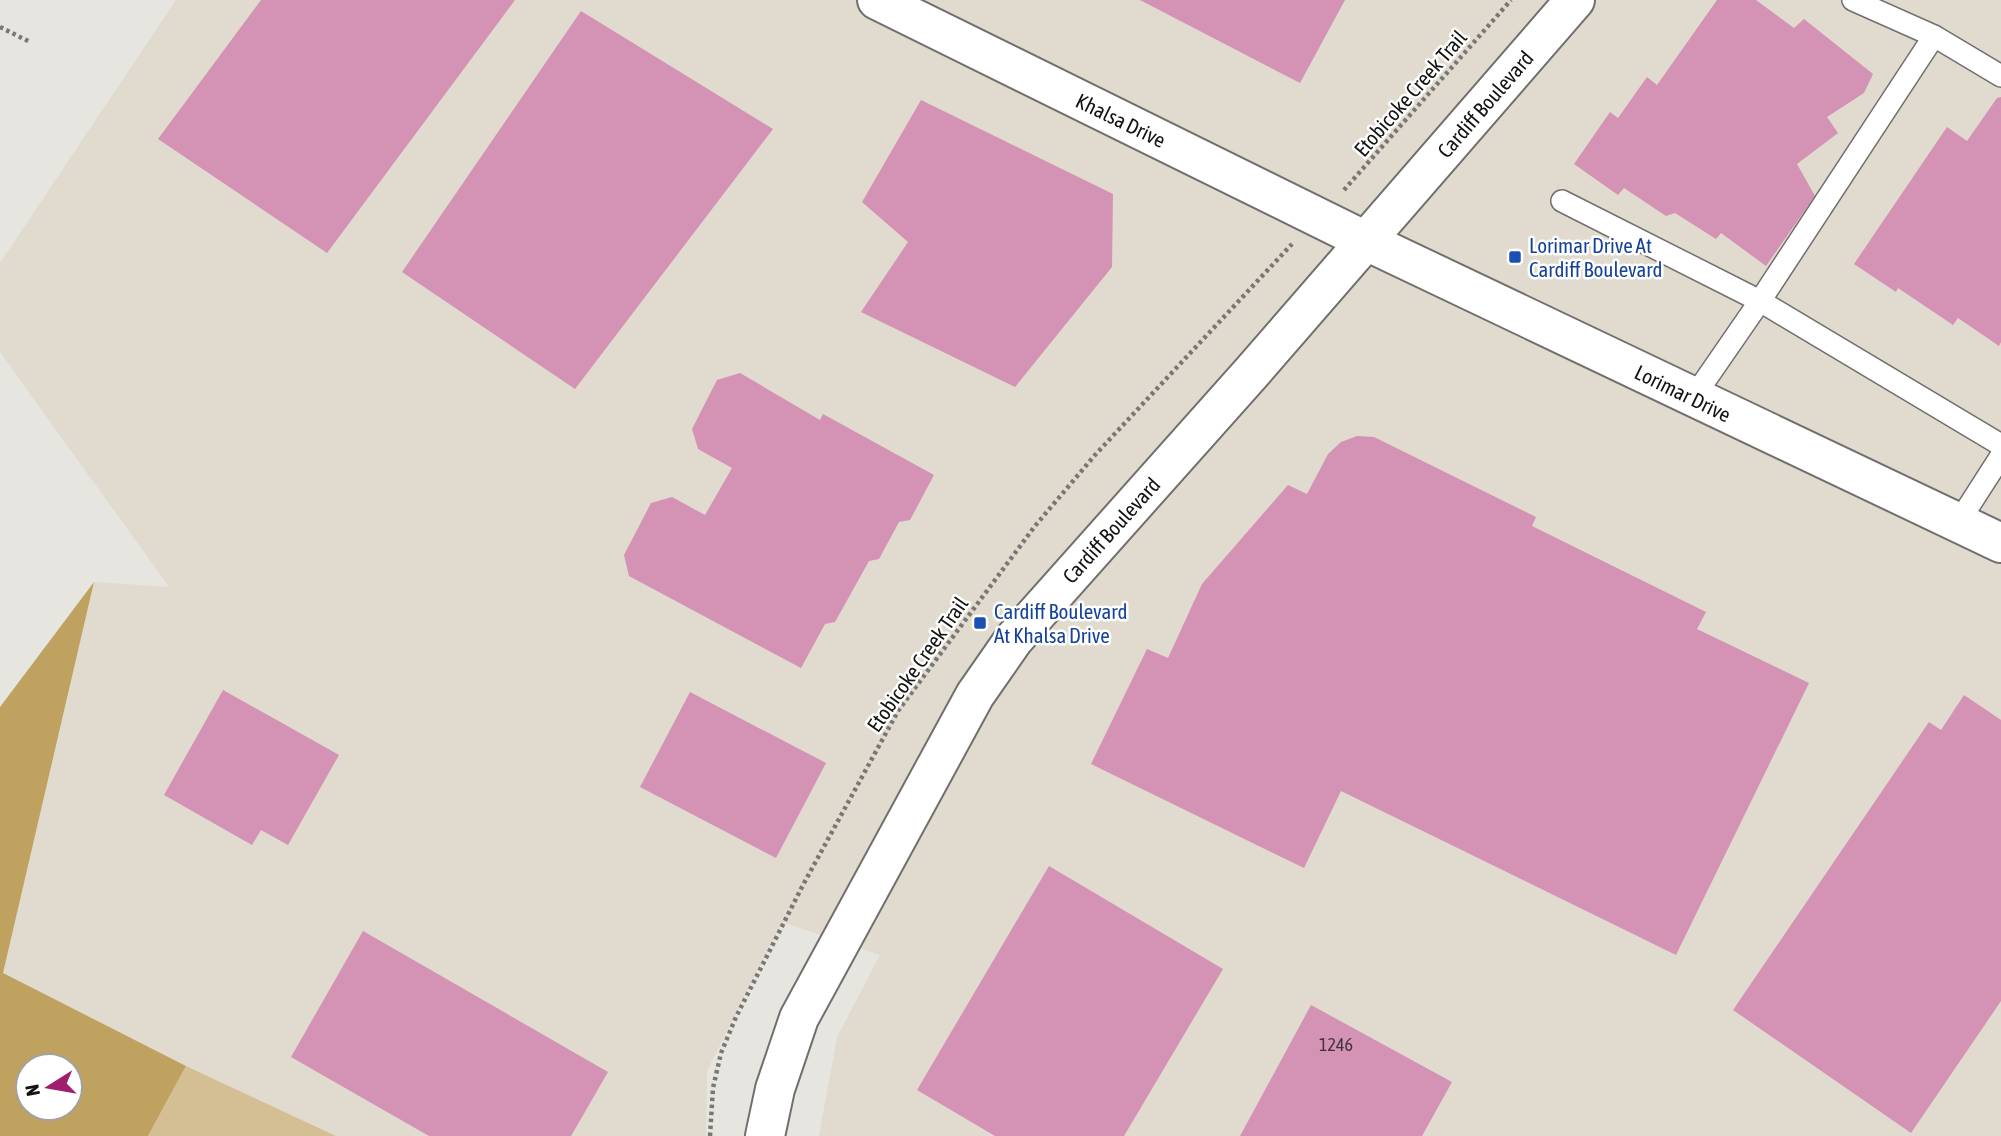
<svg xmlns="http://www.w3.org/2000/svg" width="2001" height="1136" viewBox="0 0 2001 1136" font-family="'Asap Condensed',sans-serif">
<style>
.built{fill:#e0dacf}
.green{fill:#d3bf93}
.forest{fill:#c0a260;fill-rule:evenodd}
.building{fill:#d492b5}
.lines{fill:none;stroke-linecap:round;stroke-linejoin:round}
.service-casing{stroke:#716f6b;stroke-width:24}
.minor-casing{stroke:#716f6b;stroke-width:42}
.path{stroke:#787774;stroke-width:4.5;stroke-dasharray:3.5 3.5;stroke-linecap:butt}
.service{stroke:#fff;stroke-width:21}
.minor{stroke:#fff;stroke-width:38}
.transit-dot{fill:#1a4fb4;stroke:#fff;stroke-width:2.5}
.labels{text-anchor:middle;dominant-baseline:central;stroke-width:5;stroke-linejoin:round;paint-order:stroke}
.number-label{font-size:18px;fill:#43333a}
.street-label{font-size:21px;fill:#131311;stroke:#fff}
.transit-label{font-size:21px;fill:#164399;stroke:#fff;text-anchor:start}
</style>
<rect width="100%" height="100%" fill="#e7e5e0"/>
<path class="built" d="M176 0H2001V1136H819L837 1037 880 955 782 922 707 1071 706 1136H336L186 1066 2 974 94 582 169 587 0 352V263Z"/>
<path class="green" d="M186 1066 336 1136H148Z"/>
<path class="forest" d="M94 582 3 973 186 1066 148 1136H0V707ZM28 1066H70V1108H28Z"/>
<g class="building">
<path d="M261 0H515L327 253 158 139Z"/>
<path d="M1140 0H1345L1300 83Z"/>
<path d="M1717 0H1756L1794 28 1804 19 1873 74 1864 93 1827 117 1838 133 1797 164 1815 196 1766 266 1721 233 1716 239 1675 213 1666 216 1624 188 1618 195 1574 164 1610 112 1618 118 1647 77 1657 85Z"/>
<path d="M581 11 773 129 575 389 402 272Z"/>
<path d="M2001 97V342L1999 346 1958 318 1953 325 1898 288 1896 292 1854 264 1947 127 1967 141 1997 98Z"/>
<path d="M921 100 1113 194 1112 267 1015 387 861 312 908 242 862 202Z"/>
<path d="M740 373 820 420 823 414 934 475 910 520 899 522 879 559 869 561 835 622 825 624 801 668 629 576 624 555 651 503 672 497 705 515 732 468 698 449 692 429 717 380Z"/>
<path d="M1357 436 1374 437 1536 517 1532 526 1706 612 1697 629 1809 683 1676 955 1341 791 1304 868 1091 764 1147 649 1168 658 1202 584 1288 485 1307 494 1328 454 1341 442Z"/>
<path d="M223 690 339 755 288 845 261 830 252 845 164 795Z"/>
<path d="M690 692 826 763 776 858 640 787Z"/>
<path d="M1964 695 2001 720V1001L1911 1133 1733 1010 1929 722 1941 730Z"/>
<path d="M1049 866 1223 969 1124 1136H995L917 1090Z"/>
<path d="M363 931 608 1072 571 1136H429L291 1057Z"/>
<path d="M1311 1005 1452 1082 1422 1136H1240Z"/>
</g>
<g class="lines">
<defs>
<g id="service">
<path d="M1853 0 1934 36"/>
<path d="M1562 201 1760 301 2001 445"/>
<path d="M1693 398 1760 301 1934 36 2001 76"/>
<path d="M1958 523 2001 456"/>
</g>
<g id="minor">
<path d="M877 0 1366 241 2001 543"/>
<path d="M765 1136 775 1089 799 1018 975 695 1014 639 1252 372 1575 0"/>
</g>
</defs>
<use href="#service" class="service-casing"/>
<use href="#minor" class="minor-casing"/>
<g class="path">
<path d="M0 27 30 42"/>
<path d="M1344 190 1511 0"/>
<path d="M710 1136 713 1088 721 1053 736 1017 803 885 898 711 1035 526 1095 455 1292 244"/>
</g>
<use href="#service" class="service"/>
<use href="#minor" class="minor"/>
</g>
<g class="transit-dot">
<rect x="1508" y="250" width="14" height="14" rx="3.5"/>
<rect x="973" y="616" width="14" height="14" rx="3.5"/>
</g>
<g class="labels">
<g class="number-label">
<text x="1336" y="1044">1246</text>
</g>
<g class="street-label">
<text transform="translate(1410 93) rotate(-49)">Etobicoke Creek Trail</text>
<text transform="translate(1485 104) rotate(-49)">Cardiff Boulevard</text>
<text transform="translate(1121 120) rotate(26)">Khalsa Drive</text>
<text transform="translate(1683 393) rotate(26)">Lorimar Drive</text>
<text transform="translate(1111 530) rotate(-48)">Cardiff Boulevard</text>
<text transform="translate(917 664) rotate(-55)">Etobicoke Creek Trail</text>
</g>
<g class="transit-label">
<text x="1529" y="245">Lorimar Drive At<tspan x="1529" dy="24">Cardiff Boulevard</tspan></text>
<text x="994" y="611">Cardiff Boulevard<tspan x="994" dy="24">At Khalsa Drive</tspan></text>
</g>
</g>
<g transform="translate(49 1087) rotate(259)"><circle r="33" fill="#ffffff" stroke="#a1a1a0" stroke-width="2"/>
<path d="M0-5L12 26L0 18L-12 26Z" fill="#a11e6e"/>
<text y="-10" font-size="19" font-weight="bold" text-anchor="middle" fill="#131311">N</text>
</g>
</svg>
